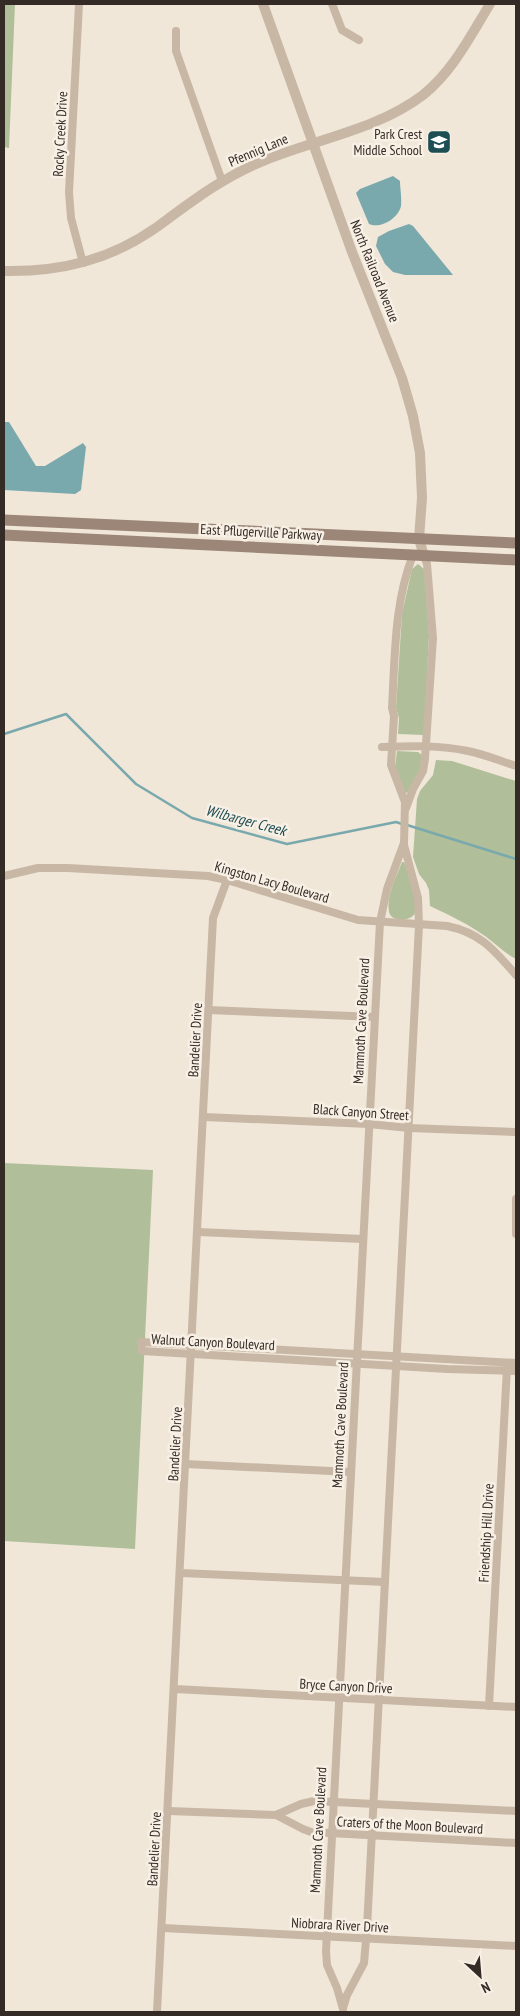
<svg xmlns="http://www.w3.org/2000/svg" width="520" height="2016" viewBox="0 0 520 2016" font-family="'PT Sans Narrow',sans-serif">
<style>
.green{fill:#b0bf99}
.water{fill:#79a8ad}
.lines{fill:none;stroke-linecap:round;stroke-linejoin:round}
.stream{stroke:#79a8ad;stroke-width:2.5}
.minor{stroke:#c8b7a5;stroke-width:8}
.tertiary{stroke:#c8b7a5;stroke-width:10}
.secondary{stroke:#9b8677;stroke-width:11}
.labels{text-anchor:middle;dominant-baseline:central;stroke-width:5;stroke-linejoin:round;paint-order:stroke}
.street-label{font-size:14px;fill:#342b26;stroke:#f8f0e5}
.poi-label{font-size:14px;fill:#342b26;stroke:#f8f0e5;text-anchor:end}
.water-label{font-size:15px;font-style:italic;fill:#1d4e54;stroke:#f8f0e5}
</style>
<rect width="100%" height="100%" fill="#f0e7d9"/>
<g class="green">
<path d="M4 4H15L9 148 4 147Z"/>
<path d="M418 564 424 569 429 635 424 735 398 734 399 718 396 708 402 614 412 569Z"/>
<path d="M397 751 418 752 422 755 421 769 407 793 405 792 395 767Z"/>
<path d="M436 760 452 761 516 781V959C504 953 496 944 485 936 468 924 449 915 430 906L429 890 426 883 419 874 413 857 417 799 420 791 433 775Z"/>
<path d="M402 862H404L405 864C409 878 417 895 416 910 415 922 391 923 389 912 386 895 396 878 402 862Z"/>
<path d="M4 1163 153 1170 135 1549 4 1541Z"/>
</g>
<g class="water">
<path d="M393 176 400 181C400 188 402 198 401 206 398 219 380 229 369 224L356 193 360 189Z"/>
<path d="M409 224 413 226 453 275H405L393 272 385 264 376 246 378 237 389 231Z"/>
<path d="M4 422H9L36 466H45L83 443 86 447 81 490 75 494 4 490Z"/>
</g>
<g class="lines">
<g class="stream">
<path d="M4 734 66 714 136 784 192 818 287 844 396 822 402 824"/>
<path d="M407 825 516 859"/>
</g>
<g class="minor">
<path d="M79 4 69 192 71 218 83 263"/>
<path d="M332 4 342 30 359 40"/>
<path d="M176 31V51L222 181"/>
<path d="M382 747C411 746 440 745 468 751 484 754 500 761 516 766"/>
<path d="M406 808 413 789 423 771 425 759 433 638 427 564 424 556"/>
<path d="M4 876 38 868H68L208 876 227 880 358 920 447 926C481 933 494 950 516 975"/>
<path d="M209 1010 375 1017"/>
<path d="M204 1117 369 1124 409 1128 516 1132"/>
<path d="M516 1199V1234"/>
<path d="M198 1232 363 1239"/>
<path d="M516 1363 141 1342 142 1351 447 1369 516 1371"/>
<path d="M186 1464 351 1472"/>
<path d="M181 1573 385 1582"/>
<path d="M175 1689 516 1707"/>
<path d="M489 1706 507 1367"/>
<path d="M169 1811 276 1815 301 1804 314 1801 516 1811"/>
<path d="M276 1815 303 1829 311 1832 516 1843"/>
<path d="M163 1928 516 1946"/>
<path d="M343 2008 347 1995 364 1963 367 1928 419 925 418 898 404 845"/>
<path d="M343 2009 337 1988 327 1965 326 1951 380 922 387 889 404 843 405 802 391 765 394 716 392 708C395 657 394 603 413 555"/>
<path d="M157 2012 213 918 227 880"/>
</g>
<g class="tertiary">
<path d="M263 4 352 252 402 378 413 416 420 453 422 498 419 539 424 556"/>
<path d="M4 271C61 272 110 260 157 227 191 202 223 177 263 161 316 139 377 130 423 95 453 71 471 35 490 4"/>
</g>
<g class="secondary">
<path d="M4 520 516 543"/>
<path d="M4 535 516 560"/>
</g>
</g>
<defs>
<symbol id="school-square" viewBox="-11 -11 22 22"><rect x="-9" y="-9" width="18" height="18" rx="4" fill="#1d4e54" stroke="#f8f0e5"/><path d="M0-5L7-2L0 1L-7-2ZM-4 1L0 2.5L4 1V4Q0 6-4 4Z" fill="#fff"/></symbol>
</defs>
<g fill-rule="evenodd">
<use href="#school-square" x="425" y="128" width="28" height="28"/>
</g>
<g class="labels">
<g class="street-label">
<text transform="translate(60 134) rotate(-87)">Rocky Creek Drive</text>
<text transform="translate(258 150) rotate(-23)">Pfennig Lane</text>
<text transform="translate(375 271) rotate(68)">North Railroad Avenue</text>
<text transform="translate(261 532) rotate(3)">East Pflugerville Parkway</text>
<text transform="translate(272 882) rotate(16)">Kingston Lacy Boulevard</text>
<text transform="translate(361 1021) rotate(-87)">Mammoth Cave Boulevard</text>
<text transform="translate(195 1040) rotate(-87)">Bandelier Drive</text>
<text transform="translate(361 1112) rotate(4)">Black Canyon Street</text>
<text transform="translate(213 1342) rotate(3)">Walnut Canyon Boulevard</text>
<text transform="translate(340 1425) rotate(-87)">Mammoth Cave Boulevard</text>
<text transform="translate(175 1444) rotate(-87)">Bandelier Drive</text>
<text transform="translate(486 1533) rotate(-87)">Friendship Hill Drive</text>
<text transform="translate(346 1686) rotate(3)">Bryce Canyon Drive</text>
<text transform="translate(410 1825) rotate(3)">Craters of the Moon Boulevard</text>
<text transform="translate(318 1830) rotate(-87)">Mammoth Cave Boulevard</text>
<text transform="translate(154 1849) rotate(-87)">Bandelier Drive</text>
<text transform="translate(340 1925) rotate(3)">Niobrara River Drive</text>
</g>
<g class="poi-label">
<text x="422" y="134">Park Crest<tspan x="422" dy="16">Middle School</tspan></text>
</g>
<g class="water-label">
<text transform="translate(246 820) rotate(15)">Wilbarger Creek</text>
</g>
</g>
<rect width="520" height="2016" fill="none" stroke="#342b26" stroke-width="10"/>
<g transform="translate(480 1976) rotate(154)" stroke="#f8f0e5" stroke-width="4" paint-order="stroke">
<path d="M0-4L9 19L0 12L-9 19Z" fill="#342b26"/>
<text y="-8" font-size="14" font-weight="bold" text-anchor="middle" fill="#342b26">N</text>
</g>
</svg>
